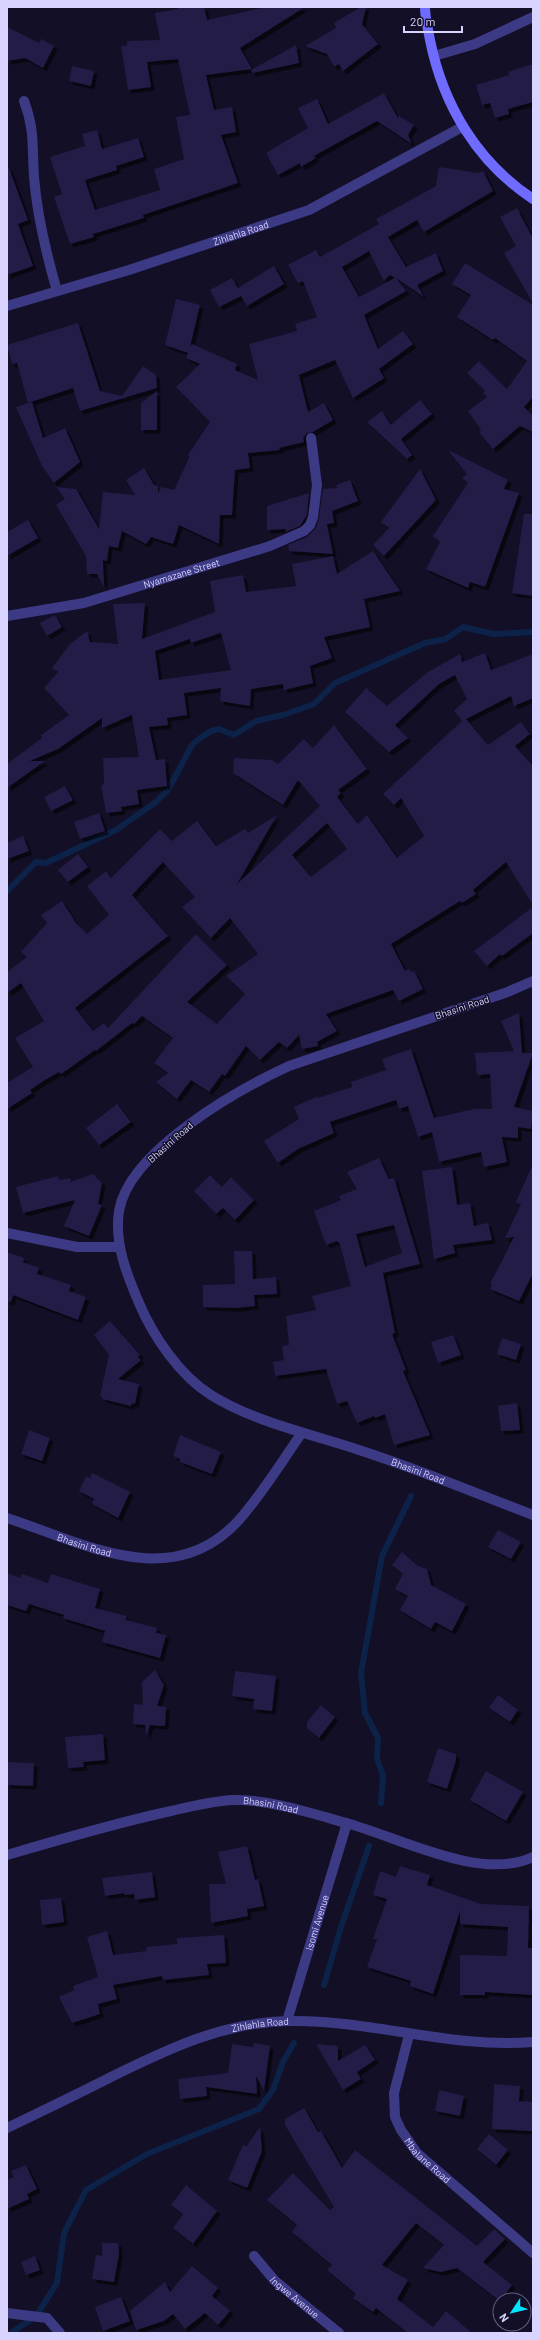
<svg xmlns="http://www.w3.org/2000/svg" width="540" height="2340" viewBox="0 0 540 2340" font-family="Barlow,sans-serif">
<style>
.lines{fill:none;stroke-linecap:round;stroke-linejoin:round}
.stream{stroke:#0c2248;stroke-width:6}
.building{fill:#241b47;fill-rule:evenodd;filter:url(#shadow)}
.street{stroke:#3d3a85;stroke-width:10}
.secondary{stroke:#6f6bff;stroke-width:10}
.labels{text-anchor:middle;dominant-baseline:central;stroke-width:3;stroke-linejoin:round;paint-order:stroke}
.street-label{font-size:10px;fill:#d9d4ff;stroke:#130f26}
</style>
<defs>
<filter id="shadow"><feDropShadow dx="3.5" dy="3.5" stdDeviation="0" flood-color="#0009"/></filter>
</defs>
<rect width="100%" height="100%" fill="#130f26"/>
<g class="lines">
<g class="stream">
<path d="M7 891 36 862 46 863 116 830 156 802 168 790 192 745 200 738 211 731 219 729 234 735 256 721 283 715 314 704 335 683 425 643 446 639 463 627 494 634 533 632"/>
<path d="M381 1803 383 1775 377 1759 378 1738 365 1713 361 1673 382 1556 411 1496"/>
<path d="M324 1985 341 1927 369 1846"/>
<path d="M11 2333 36 2316 57 2283 64 2233 86 2190 147 2154 259 2109 273 2090 283 2062 294 2043"/>
</g>
</g>
<g class="building">
<path d="M178 7H204L207 20 266 7H305L240 48 252 69 206 75 214 110 232 107 236 132 221 135 238 183 143 215 144 218 93 234 94 237 70 244 54 197 62 194 50 157 85 146 82 134 97 130 102 149 138 138 144 157 116 166 117 170 85 180 95 210 160 190 154 169 184 159 176 117 190 115 178 59 147 62 151 87 128 90 121 46H127V41L160 40 155 13 178 9Z"/>
<path d="M361 7H366L362 24 378 44 343 71 339 64 334 67 327 54 305 46 336 28 334 23Z"/>
<path d="M7 27 39 43 41 39 54 46 43 68 25 58 7 61Z"/>
<path d="M296 45 299 63 252 73 251 70Z"/>
<path d="M533 64V102L508 109 509 114 495 118 490 103 482 105 476 85 509 75 508 72Z"/>
<path d="M72 66 94 71 91 86 69 81Z"/>
<path d="M384 93 398 118 399 116 414 125 408 135 412 144 377 121 314 156 316 158 301 167 300 163 278 175 266 153 308 128 298 108 317 99 328 124Z"/>
<path d="M439 167 478 173 483 171 493 191 424 232 417 220 388 237 406 267 436 253 443 271 417 285 424 297 396 278 406 291 364 315 378 349 403 331 413 344 379 369 384 378 353 398 335 360 299 375 308 412 324 403 333 420 313 432 307 433 303 438 304 442 279 448 280 450 248 453 250 468 235 470 232 515H220L219 544 179 525 173 544 151 537 146 544 122 531 118 548 109 546 107 561 103 560 104 587 97 574H87L86 556 56 505 65 499 56 487 76 489 99 529 103 492 135 495 126 480 144 468 154 485 158 486V493L161 487 174 490 190 456 188 455 210 422 176 387 200 364 186 358 188 353 165 345 176 299 200 305 190 347 192 344 237 364 235 370 258 380 249 344 297 331 295 324 317 317 303 281 298 283 288 265 316 250 320 257 379 224 376 219 436 186ZM369 251 384 281 390 275 395 278 359 297 342 267Z"/>
<path d="M7 168H9L28 220 18 224 33 266 7 275Z"/>
<path d="M517 208 533 239V303L504 253 516 246 500 217Z"/>
<path d="M465 263 533 305V397L524 407 533 416V432L520 426 493 449 479 432 481 430 468 411 487 397 483 393 485 391 467 373 479 361 507 389 527 361 495 338 493 340 457 317 471 295 452 284Z"/>
<path d="M274 266 284 284 247 306 241 296 219 307 210 290 232 278 238 288Z"/>
<path d="M78 323 100 391 122 396 143 366 156 375 157 388 80 411 73 388 28 403 17 363 12 364 7 345Z"/>
<path d="M157 391V430H141V403Z"/>
<path d="M420 400 432 414 401 439 412 455 407 459 367 422 382 411 391 425Z"/>
<path d="M32 402 43 438 65 428 80 462 54 483 42 466 16 407Z"/>
<path d="M448 450 508 480 504 489 519 493 485 587 470 582 468 588 426 569 440 542 433 536 468 483 462 478 467 474Z"/>
<path d="M420 469 436 500 384 556 373 545 389 528 381 522Z"/>
<path d="M350 480 358 501 332 511 334 523 327 524 333 554 289 551 288 545 307 537 316 528 319 518 323 489 337 488 336 485Z"/>
<path d="M309 493 307 515 300 526 286 532 285 529 267 530V506Z"/>
<path d="M524 514H533V596L512 593Z"/>
<path d="M28 520 38 538 7 556V532Z"/>
<path d="M373 551 400 591 364 599 370 627 324 637 332 658 310 666 313 683 284 690 283 684 251 689 250 706 220 701 221 688 184 693 187 715 167 718 168 725 149 727 156 760 165 759 167 786 137 790 139 804 121 807 122 811 106 813 101 785 104 784 103 758 139 757 132 715 102 728V718L58 749 30 761H45L7 788V764L42 738 41 735 69 715 44 688 58 672 52 668 70 644 87 631 90 642 118 644 113 604 145 603 142 639 215 612 210 581 243 575 246 592 296 586 292 564 333 556 337 574ZM221 633 231 670 159 680 155 651 190 639 191 643Z"/>
<path d="M55 615 62 627 47 636 40 623Z"/>
<path d="M485 653 491 670 533 654V698L514 706 511 696 466 719 488 745 521 722 530 734 515 746 533 766V905L506 862 473 890 476 894 462 903 460 901 391 944 405 971 409 969 411 972 414 971 423 989 399 1001 393 990 326 1014 337 1031 317 1042 318 1046 302 1049 299 1035 287 1048 279 1042 260 1060 246 1046 225 1076 222 1074 209 1092 191 1080 177 1099 156 1082 168 1073 154 1063 173 1038 142 1016 134 1024 132 1023 96 1051 95 1050 61 1074 59 1072 45 1080 30 1090 32 1093 7 1109V1083L33 1067 15 1038 44 1021 21 983 7 993V972L27 957 21 952 47 923 41 915 62 901 76 923 87 934 109 915 87 886 106 871 111 878 160 829 172 841 197 821 216 846 245 829 248 833 277 815 237 884 320 806 298 780 283 805 233 773 234 758 272 760 278 764 304 739 313 748 334 725 367 769 338 790 341 793 337 797 358 824 367 815 397 858 424 836 401 798 394 805 383 794 462 721 454 711 467 699 455 675 439 684 395 725 408 738 389 752 345 712 366 688 387 706 428 672 460 654 462 662ZM327 823 347 849 311 877 292 855ZM163 862 195 897 182 907 211 938 230 918 258 954 226 976 245 994 217 1024 187 1002 227 965 196 934 108 1028 104 1023 93 1031 75 1008 168 936 132 895Z"/>
<path d="M65 786 73 800 51 811 44 797Z"/>
<path d="M99 813 105 831 80 839 74 822Z"/>
<path d="M23 836 29 851 7 859V843Z"/>
<path d="M78 854 88 867 68 882 58 870Z"/>
<path d="M533 907V933L502 956 500 954 487 966 474 951Z"/>
<path d="M519 1013 522 1053H533L514 1107 533 1111 531 1129 518 1127V1138L502 1137 507 1162 484 1167 481 1152 439 1162 432 1132 418 1137 408 1106 399 1109 396 1100 330 1122 334 1133 298 1149 278 1163 264 1141 299 1119 294 1107 318 1096V1098L352 1087 351 1082 386 1070 382 1059 411 1049 434 1118 474 1109H492L490 1074 477 1075 475 1053 514 1051 501 1021Z"/>
<path d="M117 1104 131 1122 99 1145 86 1128Z"/>
<path d="M379 1158 389 1179 394 1178 420 1264 383 1273 395 1333 392 1334 406 1370 403 1371 430 1435 394 1445 385 1414 375 1418 374 1416 357 1423 347 1401 337 1404 326 1369 275 1376 273 1362 284 1360 282 1346 289 1345 286 1316 316 1310 312 1296 351 1286 340 1244 337 1241 326 1245 314 1211 341 1200 339 1196 357 1189 347 1172ZM394 1225 402 1253 365 1267 356 1234Z"/>
<path d="M533 1164V1273L519 1301 490 1289 492 1285 490 1284 514 1237 505 1238 521 1204 516 1202Z"/>
<path d="M452 1167 457 1205 470 1203 474 1226 488 1223 492 1240 453 1245 455 1253 434 1259 422 1171Z"/>
<path d="M93 1174 102 1183 98 1204 102 1205 89 1236 64 1226 75 1200 23 1213 16 1187 58 1176 59 1180 70 1178 71 1182Z"/>
<path d="M210 1175 222 1187 231 1177 254 1200 235 1220 223 1208 216 1214 194 1191Z"/>
<path d="M234 1251H252L253 1279 276 1277 277 1294 254 1295 255 1306 236 1308 203 1307V1285L235 1284Z"/>
<path d="M7 1252 24 1258 23 1262 39 1268 37 1274 71 1285 69 1291 86 1297 78 1320 13 1295 11 1302 7 1301Z"/>
<path d="M110 1321 140 1355 138 1357 141 1360 118 1379 139 1384 135 1404 132 1403 131 1406 102 1399V1396H100L109 1355 94 1335Z"/>
<path d="M453 1335 461 1355 438 1363 431 1342Z"/>
<path d="M502 1338 521 1344 516 1360 497 1354Z"/>
<path d="M517 1403 520 1430 501 1431 498 1406Z"/>
<path d="M29 1430 50 1438 42 1461 21 1454Z"/>
<path d="M180 1435 221 1452 212 1474 180 1462V1459L173 1456Z"/>
<path d="M92 1473 130 1492 118 1518 92 1504 94 1499 79 1491 86 1476 90 1478Z"/>
<path d="M498 1530 521 1542 511 1559 488 1547Z"/>
<path d="M402 1552 418 1566 427 1569 431 1585 466 1604 452 1631 435 1622 431 1629 400 1610 408 1596 395 1589 403 1574 392 1565Z"/>
<path d="M7 1573 20 1578 22 1574 48 1583 51 1574 100 1589 95 1608 126 1616V1620L157 1628 156 1633 166 1635 160 1658 102 1642 105 1631 63 1618 64 1615 29 1604 26 1611 7 1605Z"/>
<path d="M155 1670 164 1685 157 1706 166 1707 165 1726 150 1725 146 1737 145 1725 133 1724 134 1704 143 1705 142 1682Z"/>
<path d="M235 1671 276 1676 272 1711 253 1709 254 1699 232 1696Z"/>
<path d="M498 1695 518 1710 510 1722 489 1708Z"/>
<path d="M321 1705 335 1717 319 1738 307 1728V1722Z"/>
<path d="M103 1734 105 1760 83 1762 84 1767 68 1768 65 1737Z"/>
<path d="M438 1748 456 1754V1760L447 1789 427 1782Z"/>
<path d="M7 1762 34 1763 33 1786 7 1785Z"/>
<path d="M486 1771 523 1792 506 1821 470 1800Z"/>
<path d="M247 1846 255 1880 258 1879 264 1906 247 1909 248 1916 211 1923 209 1884H226L218 1852Z"/>
<path d="M400 1866 430 1875 427 1885 481 1904 529 1906 528 1948H533V1995L485 1992V1995H460V1955L507 1956 508 1927 460 1924V1911L433 1994 410 1986 411 1981 367 1967 377 1939H373L387 1899 373 1895 380 1871 396 1877Z"/>
<path d="M152 1872 155 1897 135 1900 134 1894 125 1895 124 1893 105 1896 102 1878Z"/>
<path d="M61 1898 64 1922 42 1925 40 1900Z"/>
<path d="M107 1931 113 1955 147 1951 146 1947 177 1944V1938L224 1935 226 1963 207 1964 209 1975 163 1980 162 1976 113 1985 117 1999 98 2004 100 2014 72 2023 59 1997 74 1990 73 1986 98 1977 87 1937Z"/>
<path d="M254 2043 270 2046 264 2090 256 2076 257 2094 206 2087 207 2096 180 2099 178 2079 228 2073 232 2044 253 2047Z"/>
<path d="M316 2044 338 2046V2061L365 2045 375 2060 357 2072 361 2079 343 2090Z"/>
<path d="M494 2084 520 2086 519 2101 533 2102 532 2131 492 2129Z"/>
<path d="M439 2090 464 2096 460 2116 435 2111Z"/>
<path d="M304 2108 318 2132 321 2131 342 2168 355 2150 477 2246 494 2229 505 2239 483 2262 512 2285 500 2301 457 2268 441 2272 423 2268 444 2245 416 2223 382 2265 408 2280 397 2299 433 2327 446 2311 472 2333H408L376 2308 373 2312 353 2298 356 2294 327 2270 332 2265 292 2232 297 2225 267 2200 293 2173 330 2210 334 2207 285 2125V2119Z"/>
<path d="M260 2127 262 2151 247 2188 228 2180 243 2145 247 2146Z"/>
<path d="M489 2134 508 2150 496 2165 477 2149Z"/>
<path d="M26 2165 37 2189 27 2194 29 2199 7 2209V2180L14 2177 11 2171Z"/>
<path d="M186 2185 217 2211 193 2244 173 2228 183 2214 171 2205Z"/>
<path d="M102 2243H118L119 2254 114 2282 92 2279 96 2255 102 2256Z"/>
<path d="M35 2256 40 2270 26 2275 21 2262Z"/>
<path d="M192 2266 218 2288 212 2296 230 2311 218 2325 205 2313 185 2329 173 2314 164 2321 136 2330 130 2311 165 2282 170 2292Z"/>
<path d="M121 2297 130 2321 103 2331 95 2307Z"/>
</g>
<g class="lines">
<g class="street">
<path d="M434 56 475 44 533 17"/>
<path d="M24 101C35 130 32 147 34 177 37 216 46 253 57 291"/>
<path id="s1" d="M7 306 129 270 309 210 462 127"/>
<path id="s2" d="M7 616 84 603 270 546 304 531 310 525 313 517 317 485 311 438"/>
<path id="s3" d="M533 981 505 993 289 1066C237 1090 129 1151 119 1211 114 1243 127 1275 139 1303 153 1336 180 1376 211 1395 254 1422 311 1434 359 1450 418 1469 475 1493 533 1515"/>
<path d="M7 1233 77 1247H120"/>
<path id="s4" d="M7 1518C84 1543 172 1594 239 1520 262 1494 281 1463 301 1434"/>
<path id="s5" d="M7 1855C61 1839 116 1823 171 1811 192 1806 212 1801 234 1800 266 1799 314 1814 346 1823 399 1837 480 1882 533 1857"/>
<path id="s6" d="M287 2021 347 1823"/>
<path id="s7" d="M409 2035 394 2093 395 2117 401 2130 417 2153 533 2253"/>
<path id="s8" d="M7 2128C42 2111 78 2094 113 2076 170 2048 222 2023 287 2021 370 2019 450 2049 533 2042"/>
<path id="s9" d="M254 2256 275 2281 339 2333"/>
<path d="M7 2313 47 2318 60 2333"/>
</g>
<path class="secondary" d="M425 7C425 18 428 29 430 40 443 105 477 162 533 199"/>
</g>
<g class="labels">
<g class="street-label">
<text stroke="none"><textPath href="#s1" startOffset="245">Zihlahla Road</textPath></text>
<text stroke="none"><textPath href="#s2" startOffset="180">Nyamazane Street</textPath></text>
<text transform="translate(462 1007) rotate(-18)">Bhasini Road</text>
<text transform="translate(170 1142) rotate(-41)">Bhasini Road</text>
<text stroke="none"><textPath href="#s3" startOffset="923">Bhasini Road</textPath></text>
<text stroke="none"><textPath href="#s4" startOffset="82">Bhasini Road</textPath></text>
<text stroke="none"><textPath href="#s5" startOffset="271">Bhasini Road</textPath></text>
<text stroke="none"><textPath href="#s6" startOffset="103">Isomi Avenue</textPath></text>
<text stroke="none"><textPath href="#s8" startOffset="275">Zihlahla Road</textPath></text>
<text stroke="none"><textPath href="#s7" startOffset="139">Mbalane Road</textPath></text>
<text stroke="none"><textPath href="#s9" startOffset="58">Ingwe Avenue</textPath></text>
</g>
</g>
<rect width="540" height="2340" fill="none" stroke="#d9d4ff" stroke-width="16"/>
<g transform="translate(512 2312) rotate(235)"><circle r="19" fill="#130f26" stroke="#625e7d"/>
<path d="M0-3L7 15L0 10L-7 15Z" fill="#00e5ff"/>
<text y="-6" font-size="11" font-weight="bold" text-anchor="middle" fill="#d9d4ff">N</text>
</g>
<path d="M404 26v6h58v-6" fill="none" stroke="#d9d4ff" stroke-width="2"/>
<text x="410" y="26" font-size="12" fill="#d9d4ff" stroke="#130f26" stroke-width="3" paint-order="stroke">20 m</text>
</svg>
